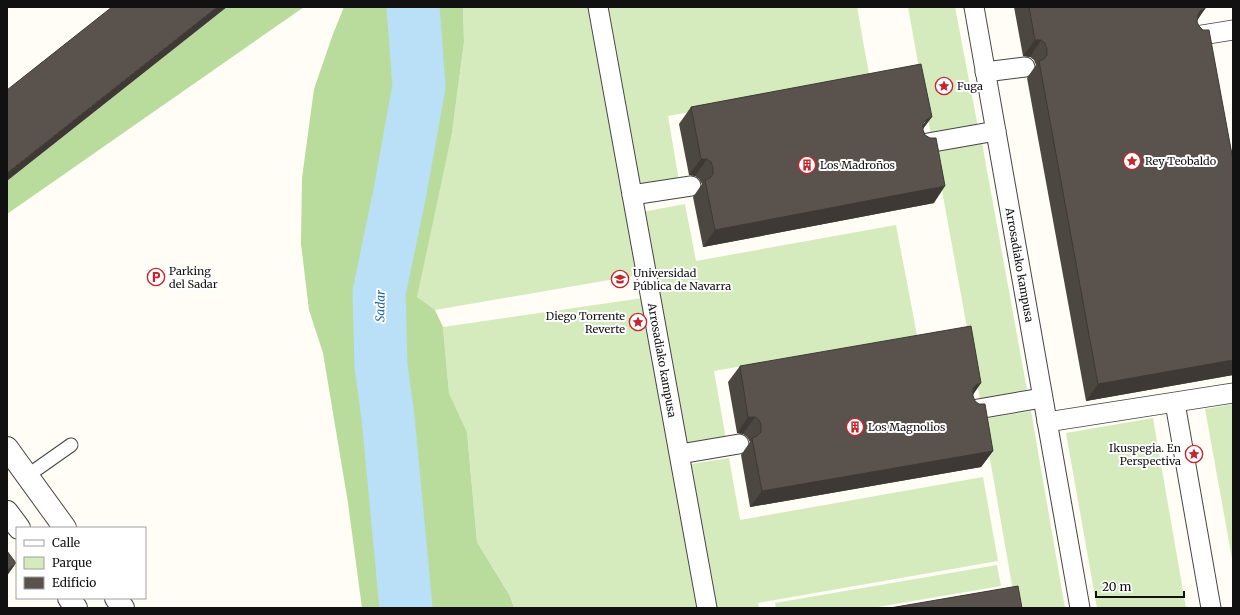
<svg xmlns="http://www.w3.org/2000/svg" width="1240" height="615" viewBox="0 0 1240 615" font-family="Merriweather,serif">
<style>
.green{fill:#d5ebbd}
.forest{fill:#b9dc9c}
.lines{fill:none;stroke-linecap:round;stroke-linejoin:round}
.river{stroke:#b9e0f7;stroke-width:53}
.service-casing{stroke:#444;stroke-width:15}
.pedestrian-casing{stroke:#444;stroke-width:21}
.tertiary-casing{stroke:#444;stroke-width:24}
.service{stroke:#fff;stroke-width:13}
.pedestrian{stroke:#fff;stroke-width:19}
.tertiary{stroke:#fff;stroke-width:22}
.wall{fill:#4d4742}
.shaded-wall{fill:#3f3936}
.building{fill:#5a524d;stroke:#3f3936}
.labels{text-anchor:middle;dominant-baseline:central;stroke-width:4;stroke-linejoin:round;paint-order:stroke}
.poi-label{font-size:11px;fill:#111;stroke:#fff;text-anchor:start}
.street-label{font-size:11px;fill:#111;stroke:#fff}
.water-label{font-size:12px;font-style:italic;fill:#1768a6;stroke:#fff}
</style>
<rect width="100%" height="100%" fill="#fffdf5"/>
<g class="green">
<path d="M463 7H590L638 275 435 310 416 297 452 133 464 42Z"/>
<path d="M607 7H857L870 80 668 116 679 181 640 188Z"/>
<path d="M908 7H955L978 127 931 135Z"/>
<path d="M982 143 1027 390 980 399 935 152Z"/>
<path d="M685 204 696 261 896 225 917 335 714 371 726 439 685 446 642 212Z"/>
<path d="M643 298 698 608H514L510 596 477 542 467 432 449 393 443 327Z"/>
<path d="M1233 404V564L1205 409Z"/>
<path d="M1031 411 1065 608H1016L983 419Z"/>
<path d="M1153 418 1186 608H1097L1066 433Z"/>
<path d="M729 458 740 520 983 477 998 561 758 603 759 608H717L691 464Z"/>
<path d="M997 565 1001 586 872 608H776L775 603Z"/>
</g>
<g class="forest">
<path d="M227 7H304L7 214V181Z"/>
<path d="M344 7H463L464 42 452 133 417 297 435 310 443 327 449 393 467 432 477 542 510 596 514 608H362L348 503 323 353 309 310 301 244 302 178 314 89 333 34Z"/>
</g>
<g class="lines">
<path class="river" d="M406 608 388 417 381 366 379 293 400 192 419 86 413 7"/>
<defs>
<path id="service" d="M27 476 71 445"/>
<g id="pedestrian">
<path id="s1" d="M598 7 707 608"/>
<path id="s2" d="M974 7 1080 608"/>
<path d="M1196 36 1233 30"/>
<path d="M985 72 1025 67"/>
<path d="M922 144 996 131"/>
<path d="M632 195 691 186"/>
<path d="M1175 403 1211 608"/>
<path d="M972 410 1042 398"/>
<path d="M1047 422 1233 393"/>
<path d="M680 454 739 444"/>
</g>
<g id="tertiary">
<path d="M7 448 65 528"/>
<path d="M7 512 19 528"/>
<path d="M69 598 76 608"/>
<path d="M116 598 123 608"/>
</g>
</defs>
<use href="#service" class="service-casing"/>
<use href="#pedestrian" class="pedestrian-casing"/>
<use href="#tertiary" class="tertiary-casing"/>
<use href="#service" class="service"/>
<use href="#pedestrian" class="pedestrian"/>
<use href="#tertiary" class="tertiary"/>
</g>
<g class="wall">
<path d="M1014 7H1205L1197 20 1233 375 1086 401 1027 78 1036 65 1034 60 1030 57 1023 56Z"/>
<path d="M691 107 923 129 934 203 703 247 693 197 702 184 699 179 695 176 689 175 679 124Z"/>
<path d="M740 366 981 383 973 394V396L993 451 981 467 750 507 741 455 750 442 747 437 743 434 737 433 728 382Z"/>
</g>
<g class="shaded-wall">
<path d="M217 7H227L7 181V173Z"/>
<path d="M1205 9 1194 25 1189 28 1200 11Z"/>
<path d="M1035 40H1041L1030 57 1023 56Z"/>
<path d="M932 117 920 133 915 135 927 119Z"/>
<path d="M701 159H707L695 176 689 175Z"/>
<path d="M945 186 934 203 703 247 715 230Z"/>
<path d="M1233 360V375L1086 401 1098 384Z"/>
<path d="M981 383 970 399 965 402 976 385Z"/>
<path d="M748 417H755L743 434 737 433Z"/>
<path d="M993 451 981 467 750 507 762 491Z"/>
<path d="M16 563 7 576V570Z"/>
</g>
<g class="building">
<path d="M112 7H217L7 173V90Z"/>
<path d="M1029 7H1205V9L1200 11 1198 15 1197 22 1199 26 1203 30H1209L1233 160V360L1098 384 1039 61 1044 59 1047 55V49L1045 43 1041 40H1035Z"/>
<path d="M921 64 932 117 927 119 923 123V130L925 135 930 138H936L945 186 715 230 705 180 710 178 713 174V167L711 162 707 159H701L691 107Z"/>
<path d="M971 326 981 383 976 385 973 389V396L975 401 979 404H985L993 451 762 491 752 438 757 436 761 432V425L759 420 755 417H748L740 366Z"/>
<path d="M7 551 16 563 7 570Z"/>
<path d="M1018 586 1022 608H890Z"/>
</g>
<defs>
<symbol id="sight-ring" viewBox="-11 -11 22 22"><circle r="9.5" fill="#fff" stroke="#c4262e" stroke-width="1.5"/><path d="M0-6L1.8-2.2L6-1.7L2.9 1.2L3.7 5.4L0 3.3L-3.7 5.4L-2.9 1.2L-6-1.7L-1.8-2.2Z" fill="#c4262e"/></symbol>
<symbol id="building-ring" viewBox="-11 -11 22 22"><circle r="9.5" fill="#fff" stroke="#c4262e" stroke-width="1.5"/><path d="M-4-6H4V6H1V3H-1V6H-4ZM-2.5-4.3h1.7v1.8h-1.7ZM.8-4.3h1.7v1.8H.8ZM-2.5-1h1.7V.8h-1.7ZM.8-1h1.7V.8H.8Z" fill="#c4262e"/></symbol>
<symbol id="parking-ring" viewBox="-11 -11 22 22"><circle r="9.5" fill="#fff" stroke="#c4262e" stroke-width="1.5"/><path d="M-3.5-5.5H1a3.5 3.5 0 0 1 0 7H-1V5.5H-3.5ZM-1-3.4V-.6H.8a1.4 1.4 0 0 0 0-2.8Z" fill="#c4262e"/></symbol>
<symbol id="university-ring" viewBox="-11 -11 22 22"><circle r="9.5" fill="#fff" stroke="#c4262e" stroke-width="1.5"/><path d="M0-5L7-2L0 1L-7-2ZM-4 1L0 2.5L4 1V4Q0 6-4 4Z" fill="#c4262e"/></symbol>
</defs>
<g fill-rule="evenodd">
<use href="#sight-ring" x="934" y="76" width="20" height="20"/>
<use href="#sight-ring" x="1122" y="151" width="20" height="20"/>
<use href="#building-ring" x="797" y="155" width="20" height="20"/>
<use href="#parking-ring" x="146" y="267" width="20" height="20"/>
<use href="#university-ring" x="610" y="269" width="20" height="20"/>
<use href="#sight-ring" x="628" y="312" width="20" height="20"/>
<use href="#building-ring" x="845" y="417" width="20" height="20"/>
<use href="#sight-ring" x="1184" y="444" width="20" height="20"/>
</g>
<g class="labels">
<g class="poi-label">
<text x="957" y="86">Fuga</text>
<text x="1145" y="161">Rey Teobaldo</text>
<text x="820" y="165">Los Madroños</text>
<text x="169" y="271">Parking<tspan x="169" dy="13">del Sadar</tspan></text>
<text x="633" y="273">Universidad<tspan x="633" dy="13">Pública de Navarra</tspan></text>
<text x="625" y="316" text-anchor="end">Diego Torrente<tspan x="625" dy="13">Reverte</tspan></text>
<text x="868" y="427">Los Magnolios</text>
<text x="1181" y="448" text-anchor="end">Ikuspegia. En<tspan x="1181" dy="13">Perspectiva</tspan></text>
</g>
<g class="street-label">
<text stroke="none"><textPath href="#s2" startOffset="262">Arrosadiako kampusa</textPath></text>
<text stroke="none"><textPath href="#s1" startOffset="359">Arrosadiako kampusa</textPath></text>
</g>
<g class="water-label">
<text transform="translate(380 306) rotate(-89)">Sadar</text>
</g>
</g>
<rect width="1240" height="615" fill="none" stroke="#111111" stroke-width="16"/>
<rect x="16" y="527" width="130" height="72" fill="#ffffff" stroke="#a0a0a0"/>
<rect x="24" y="540" width="20" height="6" fill="#ffffff" stroke="#a0a0a0"/>
<text x="52" y="547" font-size="12" fill="#111111">Calle</text>
<rect x="24" y="557" width="20" height="12" fill="#d5ebbd" stroke="#a0a0a0"/>
<text x="52" y="567" font-size="12" fill="#111111">Parque</text>
<rect x="24" y="577" width="20" height="12" fill="#5a524d" stroke="#a0a0a0"/>
<text x="52" y="587" font-size="12" fill="#111111">Edificio</text>
<path d="M1096 591v6h88v-6" fill="none" stroke="#111111" stroke-width="2"/>
<text x="1102" y="591" font-size="12" fill="#111111" stroke="#ffffff" stroke-width="3" paint-order="stroke">20 m</text>
</svg>
